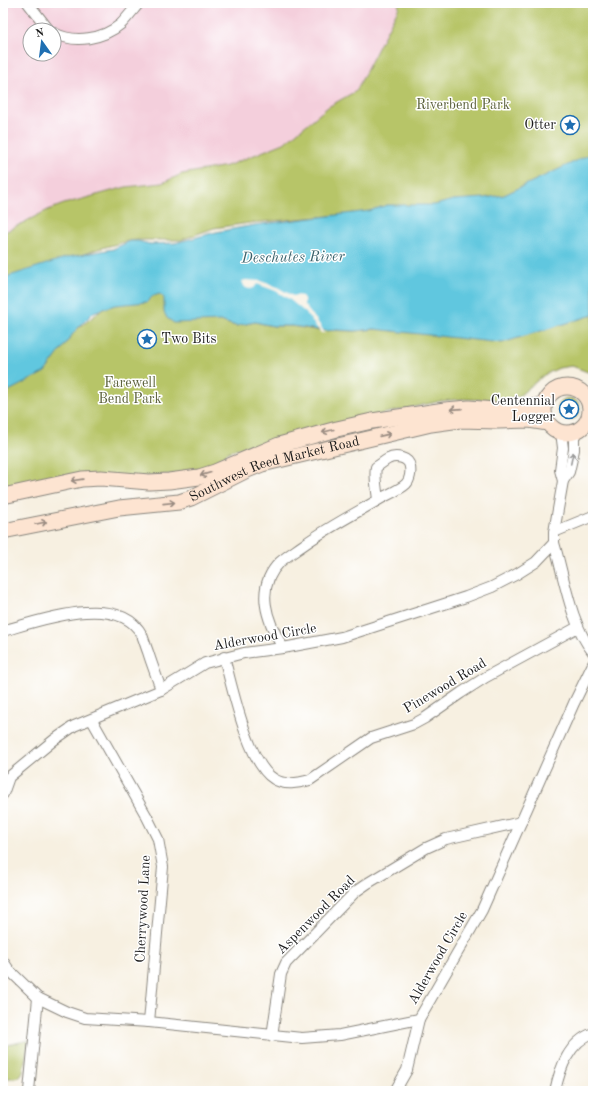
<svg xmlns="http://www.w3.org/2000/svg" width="596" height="1094" viewBox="0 0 596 1094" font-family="'Old Standard TT',serif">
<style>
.built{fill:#f4cfdc;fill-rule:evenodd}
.green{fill:#b7c567;stroke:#6a7042}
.water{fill:#61c7df;stroke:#3e727e}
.pier{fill:#f7f0e1}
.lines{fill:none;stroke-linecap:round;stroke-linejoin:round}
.minor-casing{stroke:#8a867e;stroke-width:12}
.secondary-casing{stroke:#8a867e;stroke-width:17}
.minor{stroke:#fff;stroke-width:10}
.secondary{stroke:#fde4d1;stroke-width:15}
.oneway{stroke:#988a80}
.oneway2{stroke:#999}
.labels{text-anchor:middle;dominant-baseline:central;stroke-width:3;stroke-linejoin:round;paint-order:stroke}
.park-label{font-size:14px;fill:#5a603a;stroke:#fff}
.poi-label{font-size:14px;fill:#1c1c1c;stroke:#fff;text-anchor:end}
.street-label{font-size:14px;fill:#1c1c1c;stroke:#fff}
.water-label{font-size:15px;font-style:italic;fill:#38606a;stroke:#fff}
</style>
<rect width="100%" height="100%" fill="#fff"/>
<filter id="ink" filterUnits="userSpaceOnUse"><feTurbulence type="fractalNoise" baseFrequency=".025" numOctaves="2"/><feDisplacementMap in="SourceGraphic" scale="8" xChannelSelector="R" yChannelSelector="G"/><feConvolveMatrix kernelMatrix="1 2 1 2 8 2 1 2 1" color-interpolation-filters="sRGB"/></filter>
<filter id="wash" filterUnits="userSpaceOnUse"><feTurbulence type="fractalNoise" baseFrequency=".012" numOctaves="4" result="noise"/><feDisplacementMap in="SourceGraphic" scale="16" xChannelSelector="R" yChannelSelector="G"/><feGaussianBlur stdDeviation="0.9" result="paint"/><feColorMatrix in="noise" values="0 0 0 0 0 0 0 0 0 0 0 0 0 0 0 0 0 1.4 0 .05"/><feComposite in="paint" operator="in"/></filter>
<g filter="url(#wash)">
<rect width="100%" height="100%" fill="#f7f0e1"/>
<path class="built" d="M3 3H398L399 7 356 91 328 107 284 143 227 166 182 174 162 183 126 187 64 204 35 216 3 233ZM30 30H54V54H30Z"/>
<g class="green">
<path d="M398 3H593V163L491 202 250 223 214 228 181 240H138L128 241 98 249 43 269 3 279V233L48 210 64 204 126 187 162 183 182 174 227 166 284 143 328 107 356 91 399 7Z"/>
<path d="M160 294 220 321 236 326 255 322 273 326H292L316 330 355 331 593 310V374L572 366 559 368 544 375 519 396 509 399 492 400 463 399 441 401 377 415 230 451 207 467 186 473 3 490V379L47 352 111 303Z"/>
<circle cx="569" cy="409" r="11"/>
<path d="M29 1040 23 1072 20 1076 15 1078H3V1046Z"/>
</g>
<path class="water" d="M593 153V315L502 343 374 329 355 331 337 330 325 331 292 326H273L255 322 236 326 220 321 174 323 167 318 164 312V298L160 294 153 296 147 302 115 305 94 312 75 331 45 372 3 394V278L68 257 113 249 130 241H138L150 244 175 243 216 232 255 225 369 211 387 205H435L453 200 484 198 504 195Z"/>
<path class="pier" d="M246 280 260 281 275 286 293 296 296 295 302 296 304 299V305L317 321 325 333H321L306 313 289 299 276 291 257 284 254 288 250 289 246 288 244 286 242 281Z"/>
</g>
<g filter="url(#ink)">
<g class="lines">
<defs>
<g id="minor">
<path d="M28 3 49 30"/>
<path d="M54 33C75 44 103 39 121 24 127 18 133 10 139 3"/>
<path d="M561 432 563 448 560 470 563 481"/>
<path d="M574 432V450L569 472 563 481 554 532V543C564 576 571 626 593 652"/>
<path d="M554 532 593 516"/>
<path d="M3 631C38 621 119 591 142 635 144 640 146 647 148 652 152 665 157 677 161 690"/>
<path d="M283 648C267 621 254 588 280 562 287 556 295 551 302 546 327 528 354 514 380 499 387 495 401 489 406 484 410 480 411 472 410 467 409 457 395 455 388 459 384 461 380 465 376 467 374 478 377 489 378 500"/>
<path d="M224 657C232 686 248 764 274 779 285 786 298 783 310 780L371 738 414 724 425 718 461 693 486 677 578 627"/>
<path d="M92 720 147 817 158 839 163 867 149 1022"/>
<path d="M3 794 9 777 54 740 74 726 161 690 205 663 244 653 283 648 342 637 466 597 492 587 517 574 536 562 554 543"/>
<path d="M3 961 9 970 38 998 67 1012 85 1018 149 1022 302 1038 340 1035 419 1019 482 910 574 703 593 664"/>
<path d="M272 1036 281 974 286 963 355 892 368 883 426 848 446 839 521 822"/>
<path d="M29 1091 38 998"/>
<path d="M395 1091 407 1070 419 1019"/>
<path d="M555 1091C560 1068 569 1042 593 1033"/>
</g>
<g id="secondary">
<circle cx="567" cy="410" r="23"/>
<path d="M3 496 82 479 101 478 149 482 169 481 199 477 215 472 279 445 337 429 372 421 445 410 469 408 495 410 525 409 545 404"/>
<path id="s1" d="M3 531 119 508 179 502 191 498 245 471 262 464 431 424 460 420 498 421 529 420 548 423"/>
</g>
</defs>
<use href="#minor" class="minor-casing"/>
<use href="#secondary" class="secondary-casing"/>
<use href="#minor" class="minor"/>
<use href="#secondary" class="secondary"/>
</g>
<defs><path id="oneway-shaft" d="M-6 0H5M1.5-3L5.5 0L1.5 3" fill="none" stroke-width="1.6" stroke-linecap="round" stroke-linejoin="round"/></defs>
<g class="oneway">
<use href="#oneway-shaft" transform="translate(456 409) rotate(176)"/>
<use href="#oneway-shaft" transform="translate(328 431) rotate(165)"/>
<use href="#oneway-shaft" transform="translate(385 435) rotate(-13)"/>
<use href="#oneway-shaft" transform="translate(206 474) rotate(164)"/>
<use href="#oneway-shaft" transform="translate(77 480) rotate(172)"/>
<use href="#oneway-shaft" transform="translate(169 503) rotate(-6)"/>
<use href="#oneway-shaft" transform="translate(41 523) rotate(-12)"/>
</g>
<use class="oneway2" href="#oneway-shaft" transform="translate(572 458) rotate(-78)"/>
</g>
<defs>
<symbol id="sight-ring" viewBox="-11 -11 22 22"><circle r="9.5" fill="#fff" stroke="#1f6fb2" stroke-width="1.5"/><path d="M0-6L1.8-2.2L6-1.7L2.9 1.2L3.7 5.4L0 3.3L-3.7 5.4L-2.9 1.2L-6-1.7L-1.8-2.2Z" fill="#1f6fb2"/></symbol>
</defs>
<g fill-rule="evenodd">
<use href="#sight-ring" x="559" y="114" width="22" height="22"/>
<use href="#sight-ring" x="136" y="328" width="22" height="22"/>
<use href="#sight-ring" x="558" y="398" width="22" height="22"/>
</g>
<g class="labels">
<g class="park-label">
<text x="463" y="105">Riverbend Park</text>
<text x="130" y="383">Farewell<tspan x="130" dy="16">Bend Park</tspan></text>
</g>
<g class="poi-label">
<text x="556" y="125">Otter</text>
<text x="161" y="339" text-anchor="start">Two Bits</text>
<text x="555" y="401">Centennial<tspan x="555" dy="16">Logger</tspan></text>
</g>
<g class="street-label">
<text stroke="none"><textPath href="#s1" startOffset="280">Southwest Reed Market Road</textPath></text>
<text transform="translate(265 637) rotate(-10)">Alderwood Circle</text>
<text transform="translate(445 686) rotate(-31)">Pinewood Road</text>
<text transform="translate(143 909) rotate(-87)">Cherrywood Lane</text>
<text transform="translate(316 915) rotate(-45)">Aspenwood Road</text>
<text transform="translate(438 958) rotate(-60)">Alderwood Circle</text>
</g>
<g class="water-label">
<text transform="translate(293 258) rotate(-1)">Deschutes River</text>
</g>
</g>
<rect width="596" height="1094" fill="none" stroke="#fff" stroke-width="16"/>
<g transform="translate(42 42) rotate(346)"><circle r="19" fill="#ffffff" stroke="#a4a4a4"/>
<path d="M0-3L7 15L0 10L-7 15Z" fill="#1f6fb2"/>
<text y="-6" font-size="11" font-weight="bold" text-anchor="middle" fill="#1c1c1c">N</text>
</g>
</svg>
